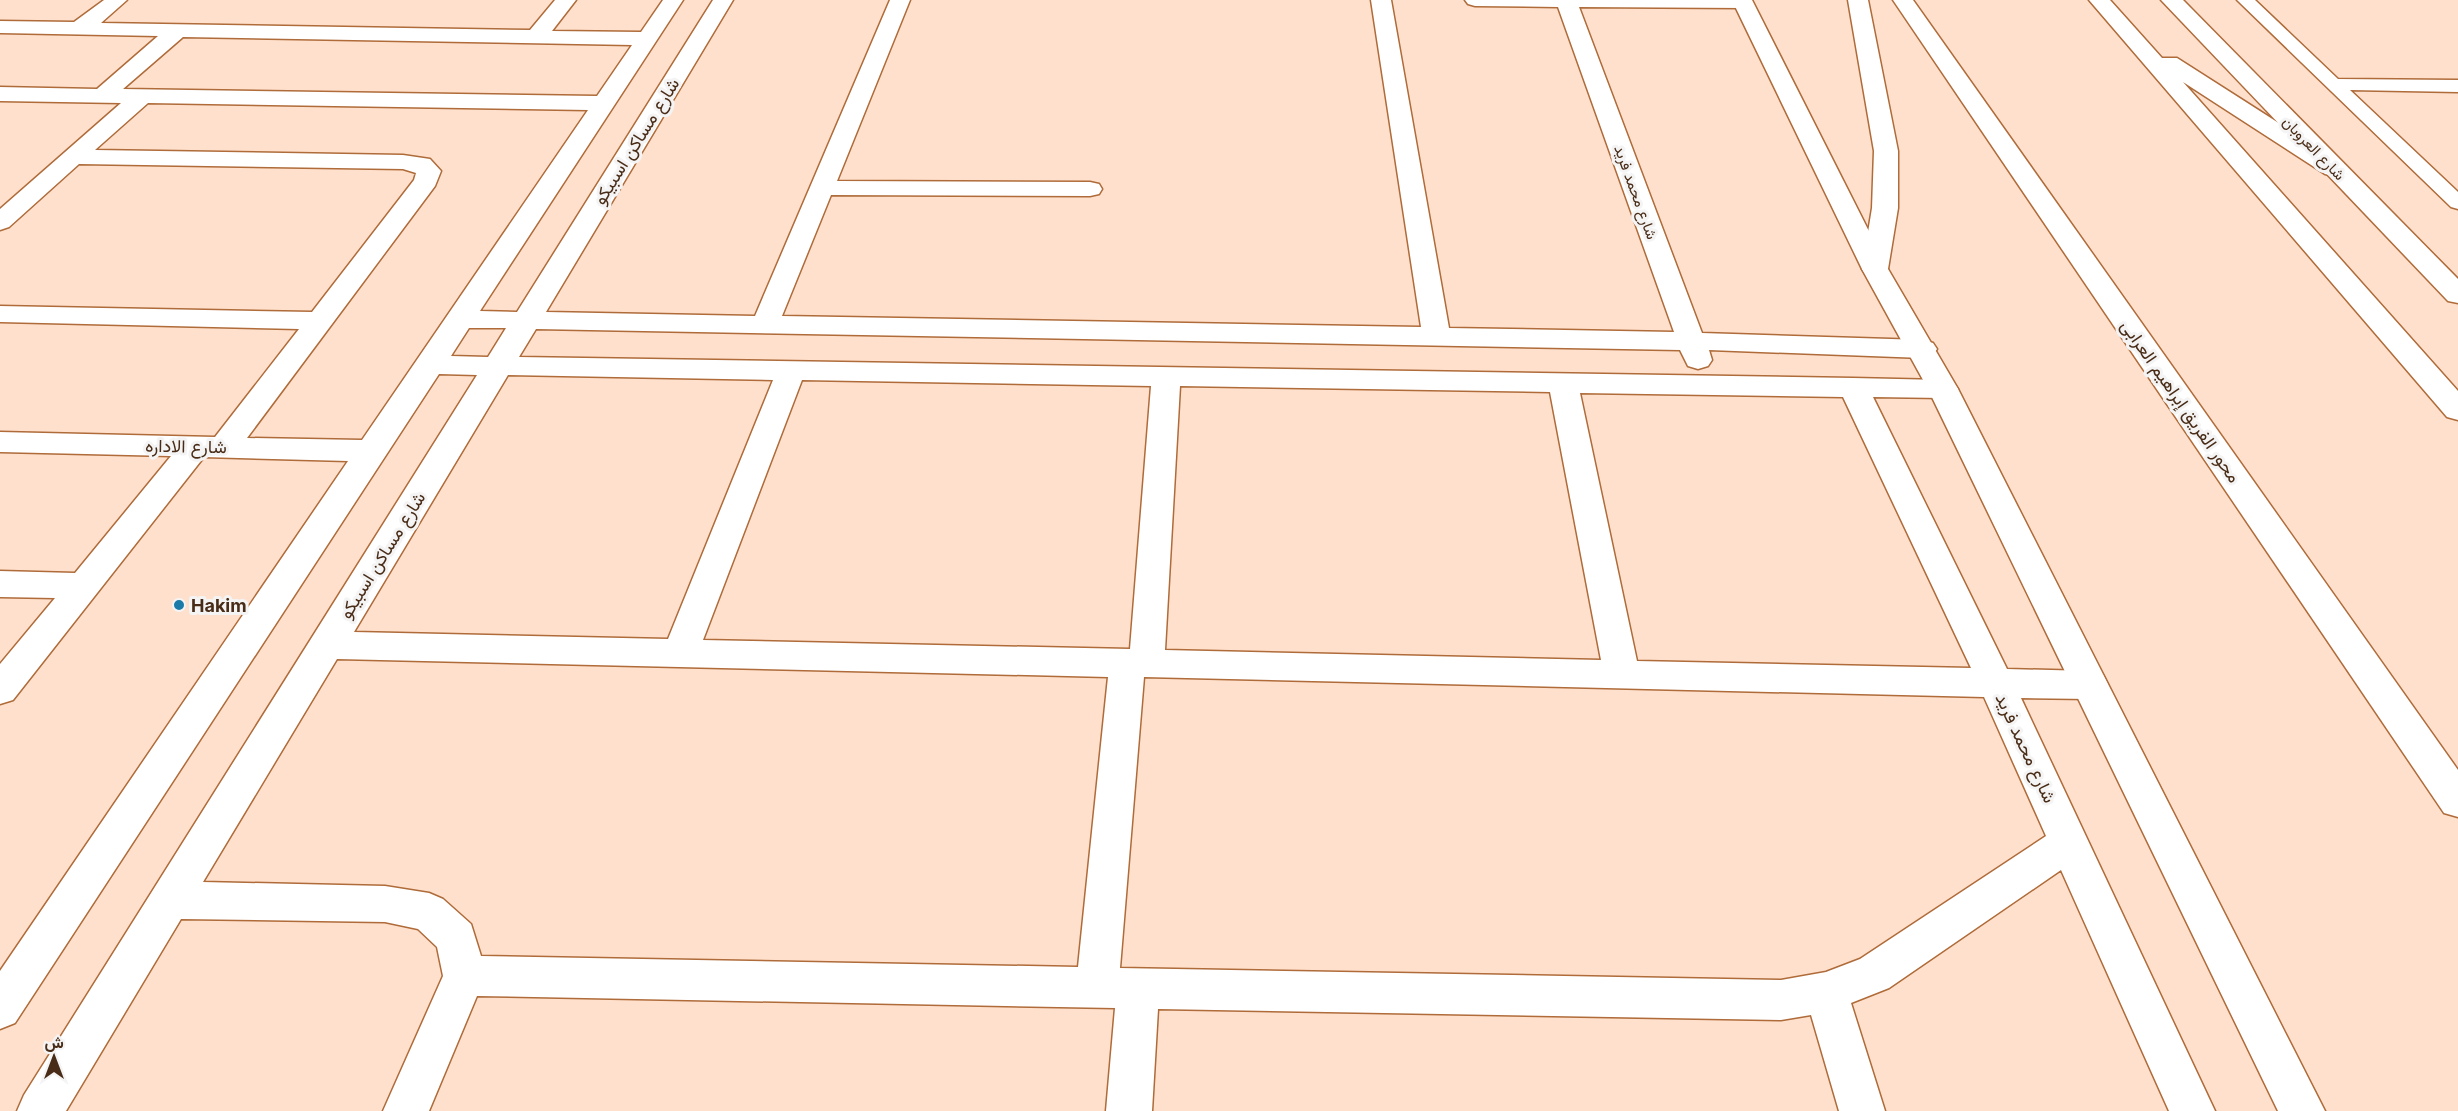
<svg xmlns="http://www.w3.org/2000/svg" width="2458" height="1111" viewBox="0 0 2458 1111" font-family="Inter,Vazirmatn,sans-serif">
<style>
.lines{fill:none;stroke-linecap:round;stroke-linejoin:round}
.service-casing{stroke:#af6b39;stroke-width:3}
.minor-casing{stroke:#af6b39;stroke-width:3}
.tertiary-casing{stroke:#af6b39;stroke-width:3}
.secondary-casing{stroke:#af6b39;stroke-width:3}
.service{fill:#fff;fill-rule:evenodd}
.minor{fill:#fff;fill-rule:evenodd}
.tertiary{fill:#fff;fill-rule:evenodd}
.secondary{fill:#fff;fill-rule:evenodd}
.poi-dot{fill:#1b7aa7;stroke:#f4f4f4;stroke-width:2}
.labels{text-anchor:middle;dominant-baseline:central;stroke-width:6;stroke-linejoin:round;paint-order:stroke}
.far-street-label{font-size:15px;fill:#492c17;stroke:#f4f4f4}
.street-label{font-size:18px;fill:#492c17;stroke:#f4f4f4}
.poi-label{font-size:18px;font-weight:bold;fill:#492c17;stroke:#f4f4f4;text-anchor:start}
</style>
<rect width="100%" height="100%" fill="#ffe0cc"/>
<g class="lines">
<defs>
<path id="service" d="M2237 0H2255L2338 79 2458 80V92L2350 90 2458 192V209L2451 207Z"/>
<path id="minor" d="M104 0H127L101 23 530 30 555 0H576L552 31 641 32 663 0H683L480 311 517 312 713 0H733L546 312 755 316 890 0H910L837 181 1090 182 1099 184 1102 189 1099 194 1090 196 831 195 782 316 1421 327 1371 0H1391L1449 328 1674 332 1558 7 1475 6 1468 4 1465 0H1752L1750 6 1743 8 1579 7 1702 333 1923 340 1933 343 1937 349 1933 355 1923 358 1709 350 1712 360 1708 366 1698 369 1688 366 1680 350 536 329 519 357 1853 378 1943 380 1953 382 1958 389 1953 396 1943 398 1873 397 2007 669 2090 671 2103 675 2108 685 2103 695 2090 699 2021 698 2215 1111H2169L2061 870 1889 988 1851 1003 1885 1111H1839L1811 1015 1781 1020 1158 1009 1152 1111H1106L1115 1008 477 996 429 1111H383L443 976 437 947 418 929 385 922 181 919 66 1111H17L24 1095 477 375 439 374 15 1023 0 1029V971L348 461 204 457 13 700 0 704V664L55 598 0 597V571L75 573 171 456 0 452V432L215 437 299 329 0 322V306L312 312 414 180 416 173 403 169 79 164 9 227 0 230V209L121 103 0 101V87L97 89 158 36 0 33V21L74 22ZM183 37 632 45 597 96 123 89ZM148 103 588 110 362 440 247 438 435 186 441 171 430 159 403 155 95 150ZM469 328H506L488 357 451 356ZM508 375 773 380 668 639 354 632ZM802 380 1151 386 1130 649 703 640ZM1180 386 1550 392 1601 660 1165 650ZM1580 393 1843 397 1971 668 1637 661ZM337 659 1108 677 1078 967 481 956 471 924 443 899 429 893 385 886 203 882ZM1144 677 1984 697 2046 836 1860 959 1826 972 1781 980 1120 968Z"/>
<g id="tertiary">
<path d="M1732 0H1752L1888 269 1958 389 2325 1111H2278L1928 389 1862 269Z"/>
<path d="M2161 0H2183L2458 279V303L2448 301Z"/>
</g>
<g id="secondary">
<path d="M1848 0H1868L1898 151V208L1888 269 1884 275 1875 277 1866 275 1862 269 1872 208 1874 151Z"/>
<path d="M1893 0H1913L2458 770V817L2444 813Z"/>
<path d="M2089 0H2110L2162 58H2177L2343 164 2346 169 2343 174 2334 176 2325 174 2183 82 2458 391V420L2447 417Z"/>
</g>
</defs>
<use href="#service" class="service-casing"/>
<use href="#minor" class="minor-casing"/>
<use href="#tertiary" class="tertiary-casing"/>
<use href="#secondary" class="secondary-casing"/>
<use href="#service" class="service"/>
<use href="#minor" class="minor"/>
<use href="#tertiary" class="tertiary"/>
<use href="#secondary" class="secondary"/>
</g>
<circle class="poi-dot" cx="179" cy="605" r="6"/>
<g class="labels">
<g class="far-street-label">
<text transform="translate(2314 148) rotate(46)">شارع العروبان</text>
<text transform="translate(1636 192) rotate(70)">شارع محمد فريد</text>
</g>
<g class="street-label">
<text transform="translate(636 141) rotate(-58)">شارع مساكن اسبيكو</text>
<text transform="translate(2181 401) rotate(55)">محور الفريق إبراهيم العرابى</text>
<text transform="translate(186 446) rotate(1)">شارع الاداره</text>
<text transform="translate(382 555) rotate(-58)">شارع مساكن اسبيكو</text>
<text transform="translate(2026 748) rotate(65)">شارع محمد فريد</text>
</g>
<g class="poi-label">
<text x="191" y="605">Hakim</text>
</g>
</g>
<g transform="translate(54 1057)" stroke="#f4f4f4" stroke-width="4.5" paint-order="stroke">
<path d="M0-4.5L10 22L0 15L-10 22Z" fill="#492c17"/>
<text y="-9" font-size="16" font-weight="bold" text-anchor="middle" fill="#492c17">ش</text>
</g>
</svg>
